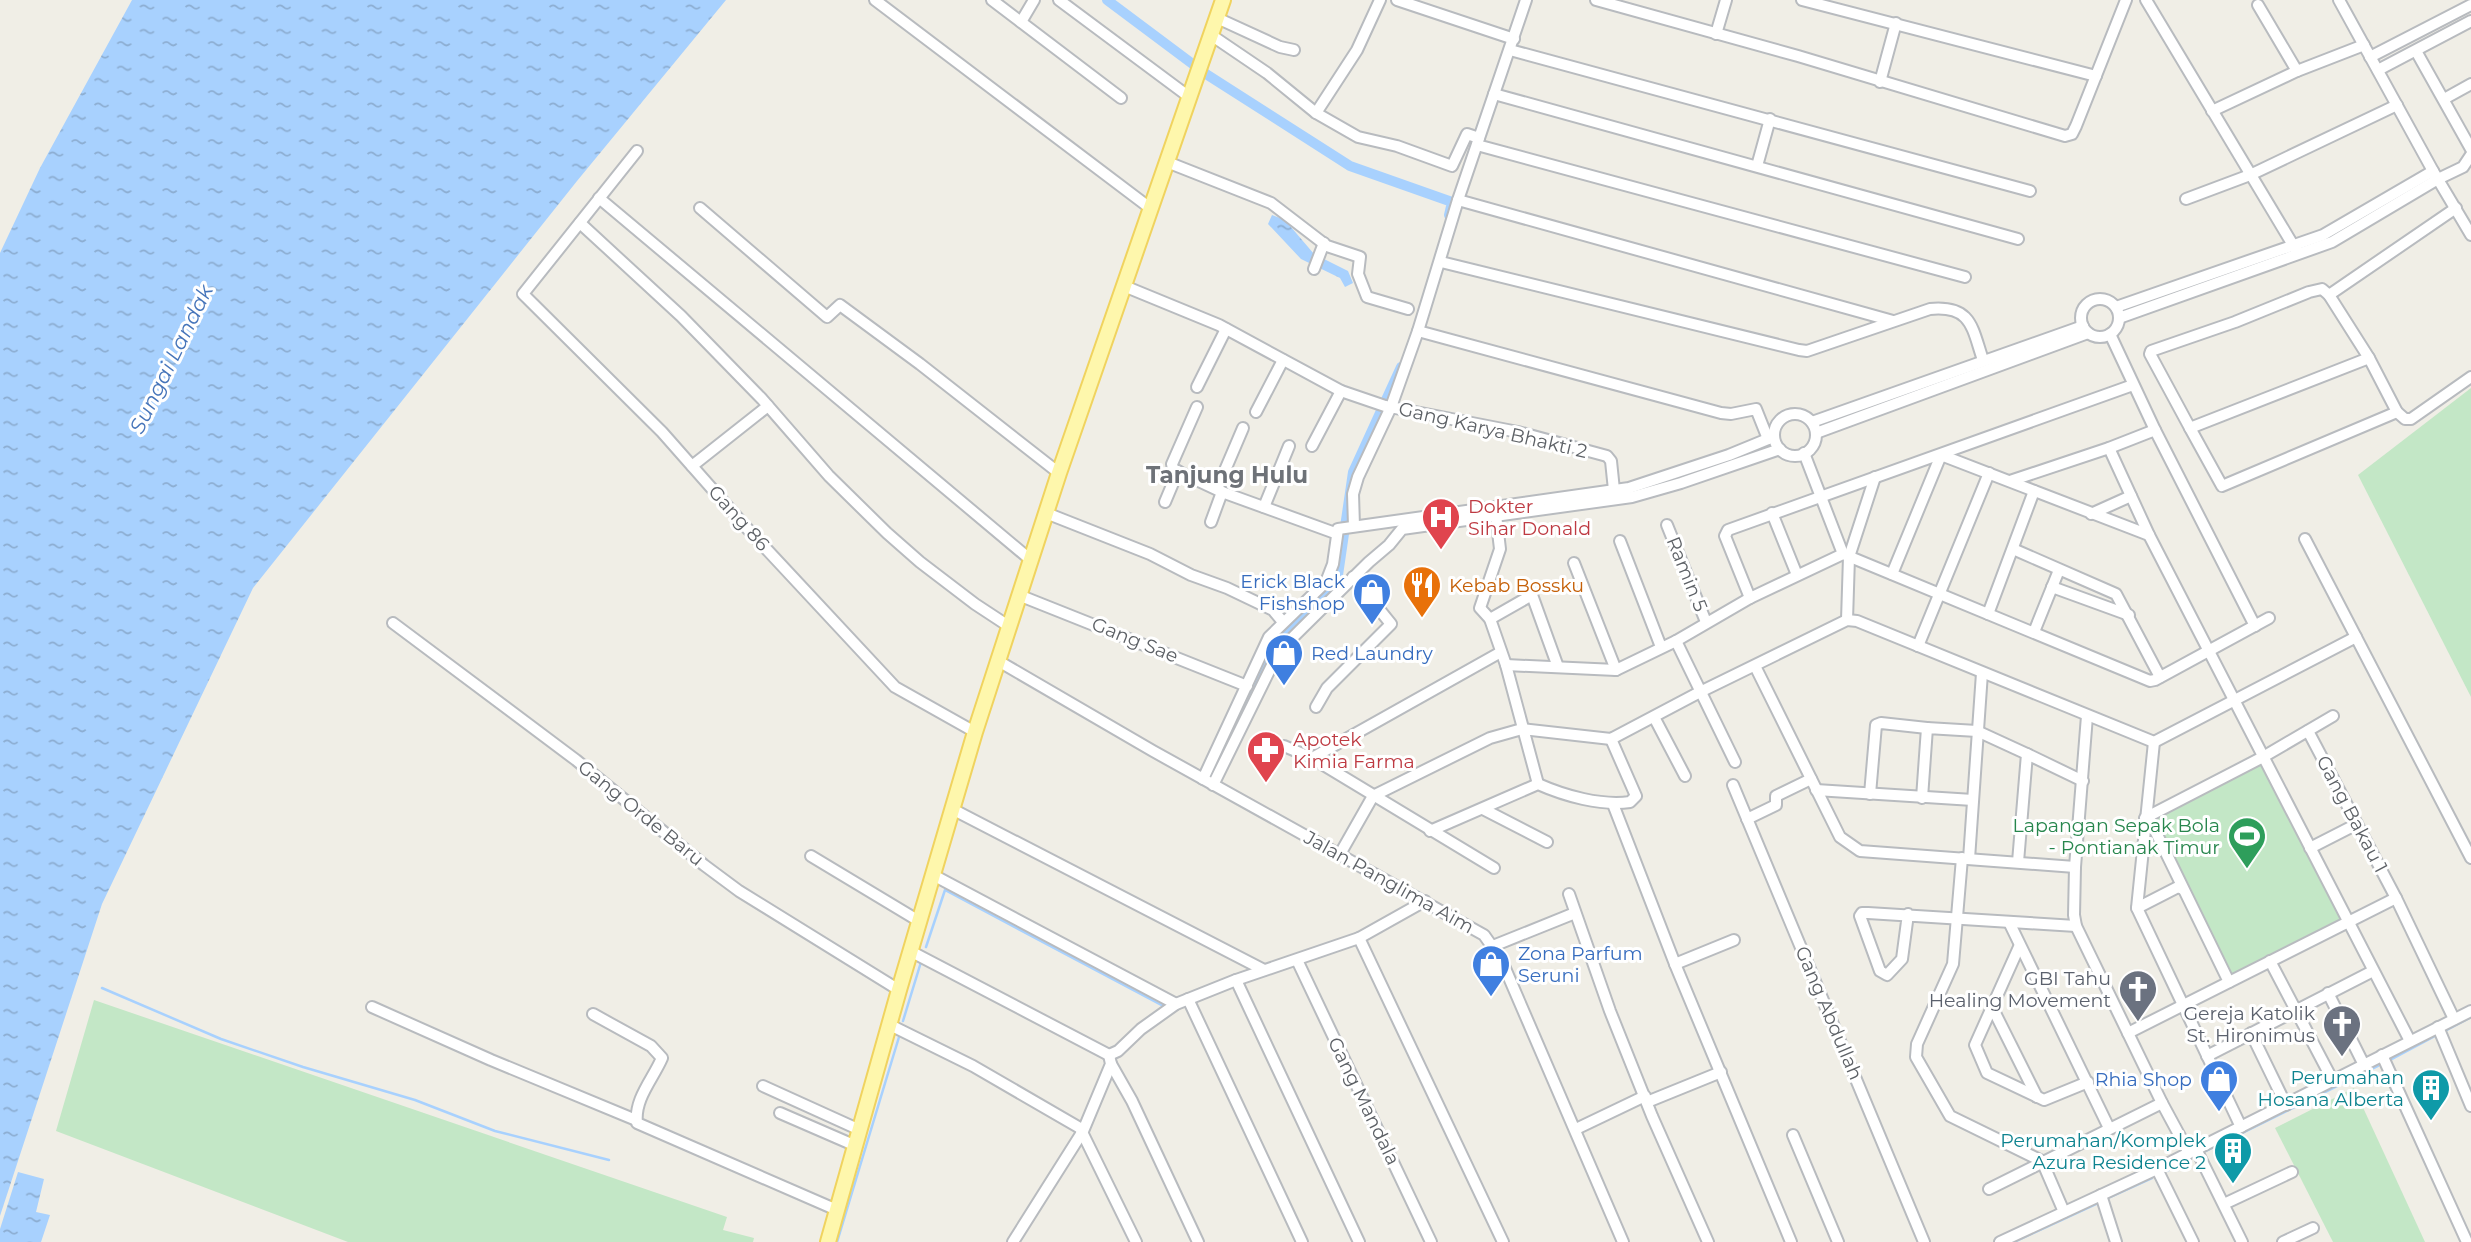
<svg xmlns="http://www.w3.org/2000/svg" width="2471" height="1242" viewBox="0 0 2471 1242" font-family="Montserrat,sans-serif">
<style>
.grass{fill:#c3e7c6}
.water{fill:url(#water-ripples)}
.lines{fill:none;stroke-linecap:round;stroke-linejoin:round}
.stream{stroke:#a8d1fe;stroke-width:2.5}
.canal{stroke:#a8d1fe;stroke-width:10}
.minor-casing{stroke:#b8bbbf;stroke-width:14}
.major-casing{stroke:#f0d35f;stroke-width:18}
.minor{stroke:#fff;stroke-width:10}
.major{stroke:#fef7ac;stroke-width:14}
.labels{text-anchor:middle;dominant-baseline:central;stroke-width:6;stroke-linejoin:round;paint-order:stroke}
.street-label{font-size:19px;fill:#5d6166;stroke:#fff}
.health-label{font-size:19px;fill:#be3a42;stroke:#fff;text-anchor:start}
.shop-label{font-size:19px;fill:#366cbe;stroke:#fff;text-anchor:end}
.food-label{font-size:19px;fill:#c56008;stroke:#fff;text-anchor:start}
.leisure-label{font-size:19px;fill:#27864d;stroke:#fff;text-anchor:end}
.worship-label{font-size:19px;fill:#5b616d;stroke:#fff;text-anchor:end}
.culture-label{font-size:19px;fill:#0d838f;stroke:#fff;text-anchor:end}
.water-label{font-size:21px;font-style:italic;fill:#4675ba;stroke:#fff}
.quarter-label{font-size:23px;font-weight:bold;fill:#6e7278;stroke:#fff}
</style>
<defs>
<pattern id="water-ripples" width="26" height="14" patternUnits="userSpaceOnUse" patternTransform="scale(1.75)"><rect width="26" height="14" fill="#a8d1fe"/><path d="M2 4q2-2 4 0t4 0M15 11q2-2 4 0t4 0" fill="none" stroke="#8cadd1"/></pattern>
</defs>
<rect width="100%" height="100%" fill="#f0eee6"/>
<g class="grass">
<path d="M2471 388V697L2358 475Z"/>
<path d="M2263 762 2342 921 2231 977 2153 819Z"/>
<path d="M94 1000 727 1217 723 1230 754 1238 753 1242H348L56 1131Z"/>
<path d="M2354 1088 2425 1242H2333L2275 1128Z"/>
</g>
<g class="water">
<path d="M132 0H726L577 181 253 588 102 904 0 1216V253L40 168Z"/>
<path d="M1272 215 1285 220 1314 254 1348 271 1353 283 1345 287 1340 278 1301 259 1268 224Z"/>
<path d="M18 1172 44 1179 36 1212 50 1215 41 1242H0V1229Z"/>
</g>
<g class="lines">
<g class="stream">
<path d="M926 947 945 890 1167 1008"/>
<path d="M102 988 221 1039 303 1067 415 1100 495 1131 609 1160"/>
<path d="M903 1021 921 962"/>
<path d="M2443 1032 2471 1017"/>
<path d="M2392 1059 2437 1035"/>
<path d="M2206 1151 2378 1066"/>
<path d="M2167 1171 2191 1159"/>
<path d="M2110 1197 2152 1178"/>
<path d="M837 1242 899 1037"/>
<path d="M2014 1242 2096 1204"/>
</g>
<g class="canal">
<path d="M1107 0 1206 74 1350 166 1452 202 1449 215"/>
<path d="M1244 710 1275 646 1337 582 1353 472 1401 367"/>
</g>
<defs>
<g id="minor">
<path d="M875 0 1150 208"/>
<path d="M992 0 1121 98"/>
<path d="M1059 0 1188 96"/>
<path d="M1397 0 1514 39"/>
<path d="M1596 0 1798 56 2065 136 2072 134 2076 126 2126 0"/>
<path d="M1802 0 2096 76"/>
<path d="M2146 0 2296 250"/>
<path d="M2339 0 2433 171 2471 235"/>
<path d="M2258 5 2297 71 2364 45"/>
<path d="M1217 18 1280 47 1294 50"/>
<path d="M1021 22 1034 0"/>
<path d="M1716 34 1726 0"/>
<path d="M1211 35 1267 73 1316 113 1358 137 1397 146 1452 166 1467 134 1479 138"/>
<path d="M1510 50 2030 191"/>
<path d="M2416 51 2471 149"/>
<path d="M2370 57 2471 5"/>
<path d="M2378 70 2471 21"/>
<path d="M1880 82 1896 23"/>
<path d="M1494 94 2018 239"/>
<path d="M2444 99 2471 84"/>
<path d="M2212 111 2297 71"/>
<path d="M1316 113 1357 50 1380 0"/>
<path d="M1477 145 1965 277"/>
<path d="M637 151 523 294 662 432 744 525 895 687 975 732"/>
<path d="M1167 162 1271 203 1327 246 1360 257 1358 274 1367 297 1408 309"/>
<path d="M1757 166 1770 119"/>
<path d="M599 198 1032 561"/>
<path d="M2186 199 2250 175 2397 105"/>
<path d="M1458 200 1893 321"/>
<path d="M700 208 827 317 840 305 920 364 1059 473"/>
<path d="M580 223 681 316 762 399 829 476 887 533 920 562 975 604 1010 627"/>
<path d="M1441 262 1799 350 1807 351 1930 309C1972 305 1972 328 1983 360"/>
<path d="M1314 269 1324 243"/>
<path d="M1124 286 1219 325 1341 391 1385 406 1518 432 1607 456 1611 461 1614 490"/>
<path d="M2329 295 2369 358 2397 412 2405 419H2411L2471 377"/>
<circle cx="2100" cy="318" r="19"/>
<path d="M2116 307 2323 235 2433 171"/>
<path d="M2119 318 2332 242 2438 179 2463 167 2471 155"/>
<path d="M1418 331 1721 413 1731 414 1756 409 1768 439"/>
<path d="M2110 334 2155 430"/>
<path d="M2369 358 2190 428 2222 486 2397 412"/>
<path d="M1197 387 1226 329"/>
<path d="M1197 407 1172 464 1173 469 1222 492 1335 533"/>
<path d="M1256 412 1283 360"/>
<circle cx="1795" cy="435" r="21"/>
<path d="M1812 422 2083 326"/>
<path d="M2190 428 2150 354 2151 351 2235 322 2309 292 2322 289 2329 295 2456 208"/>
<path d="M1816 433 2088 333"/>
<path d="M1312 446 1341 391"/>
<path d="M2109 448 2149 535 2410 1041"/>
<path d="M1804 453 1843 554"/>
<path d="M692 466 768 406"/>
<path d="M2010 481 2109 448 2155 430 2255 626"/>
<path d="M1217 489 1243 428"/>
<path d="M1165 502 1178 471"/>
<path d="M1264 507 1289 446"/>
<path d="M1046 513 1150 554 1191 575 1227 588 1273 610 1283 622"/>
<path d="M1772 513 1797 575"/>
<path d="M2091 514 2131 496"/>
<path d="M1496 515 1500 549 1480 608 1490 619 1506 665 1538 784"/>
<path d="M1211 522 1222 492"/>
<path d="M1667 525 1706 622"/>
<path d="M1354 526 1353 494 1358 477 1391 407 1418 331 1458 200 1526 0"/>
<path d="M2305 539 2471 858"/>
<path d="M1620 541 1661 647"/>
<path d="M2013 549 2116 594 2160 677"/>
<path d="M1574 563 1616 670"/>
<path d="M1892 574 1941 455 2149 535"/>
<path d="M2052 587 2129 615"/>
<path d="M1021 596 1247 686"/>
<path d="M1750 598 1725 536 1728 530 2133 385"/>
<path d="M1988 614 2034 491"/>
<path d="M1490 619 1532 595 1558 667"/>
<path d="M1847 620 1849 557 1875 477"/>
<path d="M393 623 576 760 704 865 739 891 899 990"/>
<path d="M2034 632 2059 570"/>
<path d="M1676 641 1735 762"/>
<path d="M1918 646 1989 473"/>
<path d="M1000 662 1153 751 1484 935 1501 959 1623 1242"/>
<path d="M1506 665 1616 670 1676 641 1750 598 1843 554 2150 681 2155 680 2269 618"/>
<path d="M1755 666 1840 837 1860 851 2075 867"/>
<path d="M1316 707 1327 688 1391 624 1353 577"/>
<path d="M2087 716 2075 867 2074 915 2076 926 2162 1103 2189 1153"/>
<path d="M1654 717 1685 776"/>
<path d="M2308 731 2396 898 2454 1019"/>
<path d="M2154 742 2137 908 2241 1127"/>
<path d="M1284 746 1312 758 1494 868"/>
<path d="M1312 758 1501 652"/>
<path d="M1203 779 1269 637 1326 582 1333 564 1338 529 1629 488 1729 455 1768 439 1774 435"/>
<path d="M1213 785 1279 651 1369 562 1389 545 1402 529 1632 497 1681 483 1780 449"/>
<path d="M1733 785 1924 1242"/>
<path d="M1816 790 1973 800"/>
<path d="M1870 794 1876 725 1881 723 1927 728"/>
<path d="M1922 798 1927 728 1977 731 2027 754"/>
<path d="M1613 804 1675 964 1791 1242"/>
<path d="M1483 809 1547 842"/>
<path d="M954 810 1264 970"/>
<path d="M2148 816 2229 982"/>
<path d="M2145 818 2263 757 2333 716"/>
<path d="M1747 819 1776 805V796L1811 779"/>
<path d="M1430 831 1538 784C1565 796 1601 806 1630 802L1636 796 1611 739"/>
<path d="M2310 848 2357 824"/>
<path d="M1340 854 1373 796 1490 738 1522 729 1611 739 1700 692 1847 620 1857 621 2154 742 2356 637"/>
<path d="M811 856 919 921"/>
<path d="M1962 858 1953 964 1917 1044 1916 1057 1950 1116 2042 1161 2064 1212"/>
<path d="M1969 859 1982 673"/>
<path d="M2018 862 2027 754 2083 781"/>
<path d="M933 875 1176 1004"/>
<path d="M1569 894 1610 1011 1652 1116 1708 1242"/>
<path d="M2137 908 2178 887 2183 889"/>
<path d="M1908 914 1902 959 1887 975 1880 971 1860 916 1862 913H1868L2076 926"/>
<path d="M2009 922 2109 1128"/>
<path d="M1359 938 1503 1242"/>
<path d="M1493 946 1575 913"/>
<path d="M2019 947 1975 1045 1987 1073 2044 1100 2088 1082"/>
<path d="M910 951 1109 1055"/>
<path d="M1297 960 1431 1242"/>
<path d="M2270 961 2333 1081"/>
<path d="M1675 964 1734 940"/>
<path d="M1236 980 1359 1242"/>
<path d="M2328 993 2364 1065"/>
<path d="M1188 999 1302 1242"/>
<path d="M372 1007 491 1060 636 1120"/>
<path d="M1993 1009 2037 1097"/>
<path d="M593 1014 651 1046 662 1058C653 1079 634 1099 637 1123L837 1210"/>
<path d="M890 1025 973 1066 1080 1128 1136 1242"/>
<path d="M2438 1027 2471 1106"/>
<path d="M2128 1033 2396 898"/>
<path d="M2251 1033 2286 1105"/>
<path d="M1109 1055 1118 1051 1141 1029 1176 1004 1236 980 1359 938 1425 901"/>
<path d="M2382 1055 2467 1242"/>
<path d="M2207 1056 2373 971"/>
<path d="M1111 1064 1132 1101 1198 1242"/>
<path d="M763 1086 860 1130"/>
<path d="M1647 1102 1721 1072"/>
<path d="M780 1113 856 1146"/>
<path d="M1576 1129 1645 1096"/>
<path d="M1793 1135 1838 1242"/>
<path d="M2196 1149 2242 1242"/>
<path d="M2157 1169 2193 1242"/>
<path d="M1989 1189 2162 1103"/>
<path d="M2101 1195 2116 1242"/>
<path d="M2224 1204 2292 1172"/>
<path d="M1013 1242 1083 1131 1111 1064 1109 1055"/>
<path d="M2000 1242 2157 1169 2471 1011"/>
<path d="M2283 1242 2313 1228"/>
</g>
<path id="major" d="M828 1242 899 990 975 732 1059 473 1223 0"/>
</defs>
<use href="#minor" class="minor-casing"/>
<use href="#major" class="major-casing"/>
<use href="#minor" class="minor"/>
<use href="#major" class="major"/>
</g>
<defs>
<symbol id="hospital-pin" viewBox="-11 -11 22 30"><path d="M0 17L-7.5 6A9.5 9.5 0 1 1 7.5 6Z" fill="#e0444e" stroke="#fff"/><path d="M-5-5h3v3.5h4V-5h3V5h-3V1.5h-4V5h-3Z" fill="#fff"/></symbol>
<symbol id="restaurant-pin" viewBox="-11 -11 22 30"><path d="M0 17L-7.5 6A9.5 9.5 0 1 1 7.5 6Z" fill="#e8710a" stroke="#fff"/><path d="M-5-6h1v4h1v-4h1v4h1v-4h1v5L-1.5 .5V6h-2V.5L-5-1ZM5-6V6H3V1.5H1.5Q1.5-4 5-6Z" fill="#fff"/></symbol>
<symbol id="shop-pin" viewBox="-11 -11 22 30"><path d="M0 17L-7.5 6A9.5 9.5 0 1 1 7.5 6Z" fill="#3f7fe0" stroke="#fff"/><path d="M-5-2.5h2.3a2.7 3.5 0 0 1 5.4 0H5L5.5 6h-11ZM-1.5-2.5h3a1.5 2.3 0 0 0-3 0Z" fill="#fff"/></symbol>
<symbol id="pharmacy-pin" viewBox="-11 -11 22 30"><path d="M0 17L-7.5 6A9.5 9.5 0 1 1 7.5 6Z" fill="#e0444e" stroke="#fff"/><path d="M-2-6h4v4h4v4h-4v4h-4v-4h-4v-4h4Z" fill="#fff"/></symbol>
<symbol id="stadium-pin" viewBox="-11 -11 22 30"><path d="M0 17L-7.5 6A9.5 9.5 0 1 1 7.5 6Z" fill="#2e9e5b" stroke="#fff"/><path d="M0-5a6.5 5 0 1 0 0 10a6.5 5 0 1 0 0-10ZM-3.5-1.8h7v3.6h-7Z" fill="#fff"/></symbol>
<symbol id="church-pin" viewBox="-11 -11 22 30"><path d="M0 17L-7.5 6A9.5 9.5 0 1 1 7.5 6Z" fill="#6b7280" stroke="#fff"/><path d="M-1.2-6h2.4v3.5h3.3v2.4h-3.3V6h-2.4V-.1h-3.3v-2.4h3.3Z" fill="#fff"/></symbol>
<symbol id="building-pin" viewBox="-11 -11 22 30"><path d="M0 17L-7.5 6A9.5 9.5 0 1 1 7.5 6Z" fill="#0f9aa8" stroke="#fff"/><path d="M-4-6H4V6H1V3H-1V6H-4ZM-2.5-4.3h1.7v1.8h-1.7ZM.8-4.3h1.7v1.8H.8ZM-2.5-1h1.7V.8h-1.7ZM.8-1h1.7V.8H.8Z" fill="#fff"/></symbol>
</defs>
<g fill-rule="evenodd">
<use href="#hospital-pin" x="1419" y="495" width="44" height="60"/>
<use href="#restaurant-pin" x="1400" y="563" width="44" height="60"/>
<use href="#shop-pin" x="1350" y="570" width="44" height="60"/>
<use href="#shop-pin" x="1262" y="631" width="44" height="60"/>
<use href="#pharmacy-pin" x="1244" y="728" width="44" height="60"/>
<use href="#stadium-pin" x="2225" y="814" width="44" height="60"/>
<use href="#shop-pin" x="1469" y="942" width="44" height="60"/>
<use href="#church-pin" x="2116" y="967" width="44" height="60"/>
<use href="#church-pin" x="2320" y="1002" width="44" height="60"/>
<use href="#shop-pin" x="2197" y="1057" width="44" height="60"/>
<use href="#building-pin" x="2409" y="1066" width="44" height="60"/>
<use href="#building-pin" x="2211" y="1129" width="44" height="60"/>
</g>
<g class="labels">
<g class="street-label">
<text transform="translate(1493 430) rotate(13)">Gang Karya Bhakti 2</text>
<text transform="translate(739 518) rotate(48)">Gang 86</text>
<text transform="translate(1687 574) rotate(68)">Ramin 5</text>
<text transform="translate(1135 640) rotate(22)">Gang Sae</text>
<text transform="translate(641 813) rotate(39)">Gang Orde Baru</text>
<text transform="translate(2352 814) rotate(62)">Gang Bakau 1</text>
<text transform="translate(1389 882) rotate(29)">Jalan Panglima Aim</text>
<text transform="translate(1829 1013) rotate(67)">Gang Abdullah</text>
<text transform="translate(1364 1101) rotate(64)">Gang Mandala</text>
</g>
<g class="health-label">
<text x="1468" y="506">Dokter<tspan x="1468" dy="22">Sihar Donald</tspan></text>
<text x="1293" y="739">Apotek<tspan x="1293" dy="22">Kimia Farma</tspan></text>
</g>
<g class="shop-label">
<text x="1345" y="581">Erick Black<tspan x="1345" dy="22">Fishshop</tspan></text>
<text x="1311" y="653" text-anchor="start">Red Laundry</text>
<text x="1518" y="953" text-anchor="start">Zona Parfum<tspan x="1518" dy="22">Seruni</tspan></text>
<text x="2192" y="1079">Rhia Shop</text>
</g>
<g class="food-label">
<text x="1449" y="585">Kebab Bossku</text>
</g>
<g class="leisure-label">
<text x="2220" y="825">Lapangan Sepak Bola<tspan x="2220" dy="22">- Pontianak Timur</tspan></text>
</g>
<g class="worship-label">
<text x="2111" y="978">GBI Tahu<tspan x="2111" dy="22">Healing Movement</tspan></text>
<text x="2315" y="1013">Gereja Katolik<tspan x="2315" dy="22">St. Hironimus</tspan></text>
</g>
<g class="culture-label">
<text x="2404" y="1077">Perumahan<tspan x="2404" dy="22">Hosana Alberta</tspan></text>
<text x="2206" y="1140">Perumahan/Komplek<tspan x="2206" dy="22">Azura Residence 2</tspan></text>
</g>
<g class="water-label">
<text transform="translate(171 359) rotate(-64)">Sungai Landak</text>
</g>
<g class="quarter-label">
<text x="1227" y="475">Tanjung Hulu</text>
</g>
</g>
</svg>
